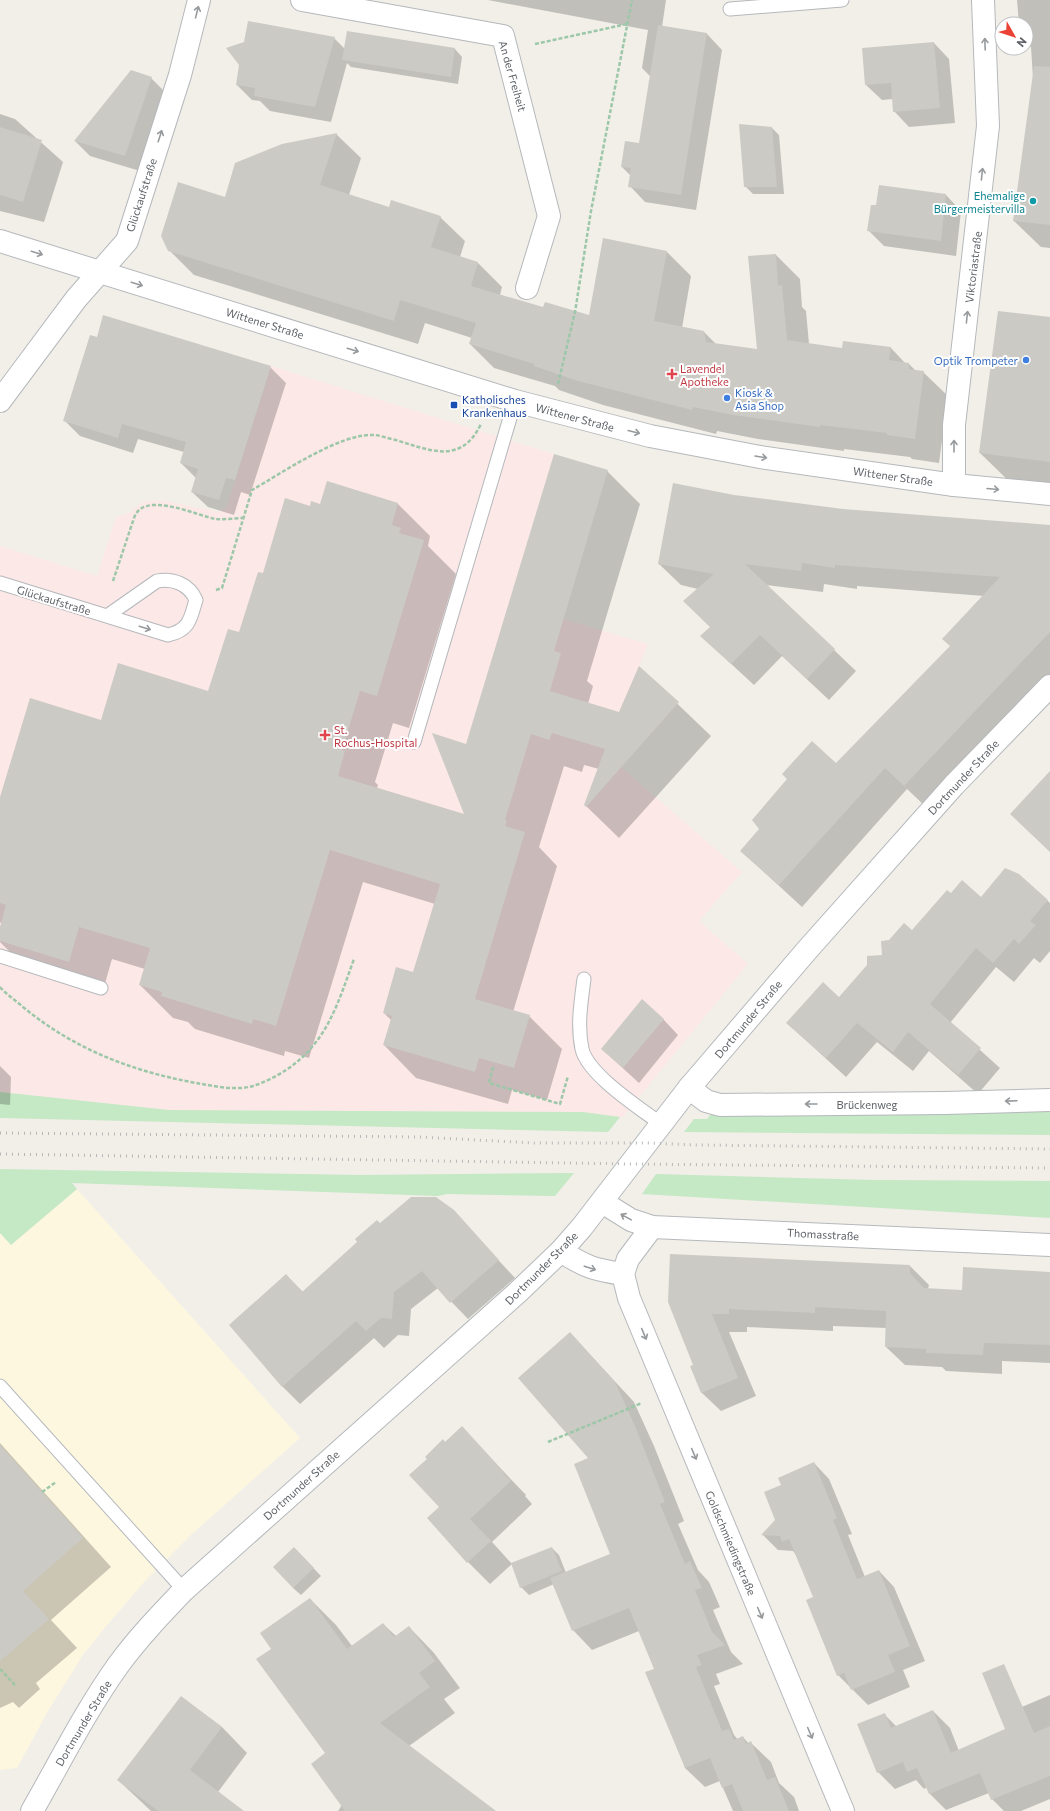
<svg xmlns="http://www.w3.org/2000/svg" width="1050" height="1811" viewBox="0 0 1050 1811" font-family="Commissioner,sans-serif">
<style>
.commercial{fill:#fef7e0}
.medical{fill:#fce8e6}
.green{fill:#c5e8c5}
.shadow{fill:#0003}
.building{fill:#cccac5}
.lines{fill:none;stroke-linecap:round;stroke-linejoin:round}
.service-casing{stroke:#b5b8bc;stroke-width:15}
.minor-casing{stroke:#b5b8bc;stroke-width:24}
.tertiary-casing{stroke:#b5b8bc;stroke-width:24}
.path{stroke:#9cc7a9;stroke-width:2.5;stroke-dasharray:4 2;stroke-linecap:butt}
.service{stroke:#fff;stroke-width:13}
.minor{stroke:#fff;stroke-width:22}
.tertiary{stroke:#fff;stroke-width:22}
.rail{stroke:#b6b7b8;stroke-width:3;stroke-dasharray:1 5;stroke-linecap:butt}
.oneway{stroke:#979a9d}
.culture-dot{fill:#0f9aa8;stroke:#fff;stroke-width:1.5}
.shop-dot{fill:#3f7fe0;stroke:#fff;stroke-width:1.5}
.health-dot{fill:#e0444e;stroke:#fff;stroke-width:1.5}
.transit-dot{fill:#1a4fb4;stroke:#fff;stroke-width:1.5}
.labels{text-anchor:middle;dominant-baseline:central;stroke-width:4;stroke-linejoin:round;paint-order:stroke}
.street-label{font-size:11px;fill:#5f6368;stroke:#fff}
.culture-label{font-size:11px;fill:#0d838f;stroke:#fff;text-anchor:end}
.shop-label{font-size:11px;fill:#366cbe;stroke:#fff;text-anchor:end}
.health-label{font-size:11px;fill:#be3a42;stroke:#fff;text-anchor:start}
.transit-label{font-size:11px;fill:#164399;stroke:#fff;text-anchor:start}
</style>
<rect width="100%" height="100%" fill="#f1efe8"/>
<path class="commercial" d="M77 1189 300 1438 192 1534 145 1581 102 1631 83 1655 48 1711 17 1768 0 1770V1233L11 1245Z"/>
<path class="medical" d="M271 366 554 454 509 603 648 644 639 666 679 702 621 767 742 872 699 921 748 964 622 1118 583 1112 169 1110 0 1092V546L97 576 116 517 131 512 138 505 147 501H166L219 512 225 509 227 507Z"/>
<g class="green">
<path d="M0 1092 169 1110 583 1112 620 1117 608 1132 0 1118Z"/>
<path d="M1050 1108V1135L684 1132 694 1119H707L710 1115Z"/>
<path d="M0 1169 360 1175 574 1173 555 1196 447 1194 438 1196 72 1183 77 1189 11 1245 0 1233Z"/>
<path d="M656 1174 875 1180 1050 1181V1218L642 1194Z"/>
</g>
<g class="shadow">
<path d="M488 0H666L662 27 707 34 722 50 696 210 645 202 630 186 631 176 622 167 640 144 651 77 642 68 648 30Z"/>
<path d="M1017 0H1050V248L1041 247 1014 221 1033 78 1031 47 1026 42V24H1019Z"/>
<path d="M334 38 345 49H455L462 57 458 84 351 67 347 63 331 122 270 111 260 101 252 100 237 85 245 43Z"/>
<path d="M934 43 949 59 955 123 909 127 894 111 893 99 882 100 866 85Z"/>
<path d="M151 78 166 93 140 171 90 156 75 141Z"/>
<path d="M0 114 15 119 63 162 44 222 0 211Z"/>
<path d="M772 128 779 135 784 194H753L745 186Z"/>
<path d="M336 134 361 158 349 195 390 208 440 217 465 241 460 257 478 263 502 287 500 295 544 309 589 316 667 252 691 276 682 328 704 332 716 344 759 350 776 255 800 279 802 307 806 311 809 344 843 349 891 348 905 363 909 364 916 371 923 372 948 396 939 463 912 459 910 457 844 449V451L758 439 717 431 716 434 603 405 559 390 555 386 494 368 470 344 472 338 425 323 418 344 194 275 169 250 226 198Z"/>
<path d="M946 195 961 211 956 256 884 246 868 230 877 207Z"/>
<path d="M1050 318V495L1019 491 980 453Z"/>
<path d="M270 367 286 383 250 495 241 492 234 515 208 507 192 492 196 478 181 463 184 452 138 439 133 453 80 436 64 420Z"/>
<path d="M607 471 640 504 587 681 593 686 588 704 619 713 639 667 711 736 619 838 585 805 599 769 584 765 582 772 564 766 539 847 557 866 513 1012 529 1016 562 1049 547 1100 512 1090 508 1104 416 1078 384 1045 391 1020 384 1013 414 973 435 904 363 882 309 1058 285 1051 284 1056 195 1029 188 1022 173 1018 140 985 145 969 112 959 102 994 30 972 0 942 2 924 0 922V801L102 721 209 692 239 633 264 574 310 507 321 505 328 483 398 504 430 536 428 546 456 574 409 728 393 723 375 782 378 785 377 788 466 815 467 745Z"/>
<path d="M734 496 843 510 1050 526V676L926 807 907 789 802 907 741 851 836 765 951 646 984 596 857 586V589L824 584 823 592 766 585 856 671 829 700 782 656 754 685 701 636 711 627 698 589 681 585 659 564Z"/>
<path d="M1018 875 1050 903V951L1040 963 1034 958 1014 982 996 967 950 1023 1000 1068 978 1094 929 1051 913 1071 877 1042 846 1077 787 1023 839 999 883 956 890 941 912 932 951 894 982 898Z"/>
<path d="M663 1019 678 1035 639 1083 602 1049Z"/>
<path d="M0 1066 11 1077 10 1105 0 1104Z"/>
<path d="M453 1211 515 1278 468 1319 438 1288 411 1309 409 1336 398 1335 384 1348 374 1338 300 1404 283 1387 230 1325 286 1275 303 1292 380 1224Z"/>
<path d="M910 1266 929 1285 928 1289 963 1291 1050 1273V1363L1002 1361V1374L946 1371 942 1367 905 1365 886 1347 887 1328 833 1326V1331L747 1327V1332H729L756 1396 721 1411 702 1393 695 1365 669 1302Z"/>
<path d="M570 1333 634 1402 654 1446 684 1521 678 1524 698 1570 709 1582 720 1607 713 1610 731 1652 743 1664 716 1674 720 1684 714 1686 734 1735 738 1740 743 1737 749 1744 751 1743 771 1762 779 1783 794 1797 799 1811H733L720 1781 705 1787 685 1768 655 1669 639 1631 592 1650 573 1630 554 1584 529 1595 521 1587 512 1564 490 1584 468 1562 440 1507 446 1443 462 1428 526 1495 525 1496 532 1504 492 1542 512 1564 552 1548 559 1555 566 1573 611 1554 590 1458Z"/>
<path d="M0 1443 111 1567 51 1620 77 1648 36 1683 40 1689 19 1708 13 1702 0 1708Z"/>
<path d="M814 1463 829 1479 852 1534 848 1535 865 1577 879 1571 894 1587 925 1661 903 1670 910 1687 868 1705 838 1675 814 1597 796 1555 793 1551 778 1550 763 1535 776 1521 782 1485Z"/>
<path d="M302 1556 321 1576 301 1595 293 1588Z"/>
<path d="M310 1599 336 1625 352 1646 383 1624 396 1636 409 1627 434 1653 460 1688 444 1699 455 1713 409 1746 494 1811H338L342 1805 326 1754 272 1649Z"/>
<path d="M1050 1695V1799L1021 1811H1004L992 1799 989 1793 946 1810 929 1793 927 1787 924 1789 916 1780 895 1789 878 1772 884 1714 897 1727 933 1711 950 1728 959 1751 1006 1729 1001 1716Z"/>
<path d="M181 1697 222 1727 247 1753 218 1792 242 1811H151L118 1780Z"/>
</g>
<g class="building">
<path d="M248 21 335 37 315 107 254 96 255 88 236 85 239 65 226 48 244 42Z"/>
<path d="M658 25 707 33 681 195 628 187 631 168 621 167 625 141 639 143Z"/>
<path d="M347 31 455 48 451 77 342 60Z"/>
<path d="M934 42 940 108 893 112 891 83 865 85 862 48Z"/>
<path d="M1034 66 1050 67V225L1013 221Z"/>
<path d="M131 70 152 77 125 156 74 141Z"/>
<path d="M739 124 772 127 777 187H744Z"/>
<path d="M0 127 42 140 23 202 0 195Z"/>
<path d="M337 133 320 185 389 207 391 200 441 216 431 247 478 262 471 286 543 307 545 302 589 315 603 238 667 251 654 321 704 331 706 342 757 349 748 256 776 254 778 286 782 285 787 340 842 348 843 341 891 347 889 360 909 363V369L924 371 915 439 887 435V433L820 425V427L733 415 693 407 692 410 578 381 534 366V364L469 344 476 323 400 300 394 321 168 251 161 236 178 182 225 197 235 163 282 144Z"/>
<path d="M879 185 946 194 941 241 867 231 871 205H876Z"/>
<path d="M998 311 1050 317V462L979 453Z"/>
<path d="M103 315 271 366 235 480 226 478 219 500 191 492 198 469 180 463 186 442 122 424 118 438 63 421 90 335 97 337Z"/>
<path d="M554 454 608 470 554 651 561 653 550 691 619 712 639 666 679 702 586 807 584 805 605 749 552 733 549 740 531 734 505 820 507 821 505 826 525 832 475 999 530 1015 514 1068 479 1058 475 1072 383 1045 392 1016 383 1013 396 967 413 972 440 884 330 850 276 1026 253 1019 252 1024 161 996 162 992 139 985 150 948 79 927 69 962 0 941V927L6 905 0 903V797L30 698 101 720 118 663 208 691 228 629 239 632 258 572 263 573 285 498 310 506 311 501 320 504 327 481 398 503 392 525 401 528 399 533 424 540 377 696 360 691 342 750 345 751 338 776 464 814 432 733 466 744Z"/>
<path d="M673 483 734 495 843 509 1050 525V632L904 786 885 768 779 885 740 851 759 829 752 820 787 779 782 774 812 741 836 763 950 646 942 639 1000 577 835 565V568L802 563 801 571 745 564 835 649 807 679 760 635 731 664 700 636 710 627 683 601 714 574 658 564Z"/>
<path d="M1050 771V852L1010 814Z"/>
<path d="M1005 868 1019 874 1048 900 1030 921 1036 925 1019 944 1014 939 993 963 976 948 930 1004 981 1048 958 1075 908 1032 893 1052 857 1023 826 1058 786 1023 823 982 839 997 867 965V956L882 955 881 941 889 940 904 923 912 930 947 890 951 893 962 880 981 897Z"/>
<path d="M642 999 664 1019 623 1068 601 1049Z"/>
<path d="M411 1197H436L454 1210 499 1260 450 1303 422 1271 394 1292 392 1319 381 1318 366 1331 356 1321 282 1387 229 1325 286 1274 302 1292 357 1242 355 1239 377 1220 380 1223Z"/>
<path d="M670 1254 910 1265V1273L924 1288 962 1290 963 1267 1050 1272V1345L984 1343 983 1355 926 1353V1349L885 1347 886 1311 815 1307V1313L729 1309V1314H712L738 1378 701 1393 690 1366 693 1365 668 1302Z"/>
<path d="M570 1332 615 1382 635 1426 665 1502 660 1504 685 1564 690 1561 702 1588 695 1590 712 1632 725 1645 697 1655 702 1665 696 1667 722 1731 729 1729 734 1740 743 1736 746 1744 751 1741 767 1780 775 1777 789 1811H743L732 1784 722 1788 710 1758 685 1768 645 1672 654 1669 629 1608 572 1631 550 1578 610 1554 574 1464 588 1458 518 1378Z"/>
<path d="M462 1426 504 1472 503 1473 511 1481 470 1519 491 1541 467 1563 427 1518 439 1507 409 1475 427 1459 425 1457 443 1439 445 1442Z"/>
<path d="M0 1445 83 1538 23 1591 49 1619 0 1661Z"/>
<path d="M814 1462 837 1518 833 1520 857 1579 879 1570 910 1646 888 1655 895 1672 851 1690 844 1673 837 1676 806 1600 813 1597 789 1539 782 1542 780 1536 761 1535 775 1520 764 1492 781 1485 778 1478Z"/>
<path d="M294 1547 314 1568 293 1588 273 1567Z"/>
<path d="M552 1547 562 1571 520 1588 511 1563Z"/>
<path d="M310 1598 347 1649 383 1623 394 1637 409 1626 435 1661 419 1673 430 1687 380 1723 496 1811H345L311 1764 325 1753 256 1659 271 1649 260 1633Z"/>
<path d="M1004 1664 1034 1733 1050 1726V1776L991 1800 980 1773 929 1794 917 1768 907 1772 903 1762 877 1773 857 1724 885 1713 891 1728 933 1710 951 1753 1005 1729 982 1673Z"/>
<path d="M181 1696 222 1727 190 1770 244 1811H158L117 1780Z"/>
</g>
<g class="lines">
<defs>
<g id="service">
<path d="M730 9 842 0"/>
<path d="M0 583 168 635C190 630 190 619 196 600 189 584 173 578 157 581L107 616"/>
<path d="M414 742 515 401"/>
<path d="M0 956 101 988"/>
<path d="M584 979C581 1002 577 1026 582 1049 588 1075 640 1108 661 1124"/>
<path d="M0 1386 184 1590"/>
</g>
<g id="minor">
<path d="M302 0 503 36 549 216 527 288"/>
<path d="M0 401 76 299 127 241 180 75 199 0"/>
<path d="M954 485V425L988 126 983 0"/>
<path d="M689 1088 706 1101 720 1105 945 1103 1050 1100"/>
<path d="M602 1202 631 1220 652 1227 1050 1245"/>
<path d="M652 1227 628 1259 623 1274 629 1298 843 1811"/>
<path d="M561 1251C585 1267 595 1270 623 1274"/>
</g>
<g id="tertiary">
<path d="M0 241 515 401 650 436 760 457 954 485 1050 494"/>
<path d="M32 1811C60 1762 86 1710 119 1664 139 1637 161 1614 184 1590L518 1292 561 1251 582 1227 689 1088 808 949 954 785 1050 686"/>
</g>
</defs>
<use href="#service" class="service-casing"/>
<use href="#minor" class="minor-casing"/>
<use href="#tertiary" class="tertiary-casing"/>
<g class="path">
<path d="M535 44 627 24"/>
<path d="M558 384 575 312 591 211 632 0"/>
<path d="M113 581 134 518C135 515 137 512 139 510 155 496 197 515 215 519 223 520 235 518 244 518"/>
<path d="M216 590 222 588 252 490C282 473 340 433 374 435 379 435 386 438 392 439 428 449 460 467 481 424"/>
<path d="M0 987C6 994 15 1000 23 1007 74 1049 131 1071 196 1083 214 1086 235 1091 253 1086 263 1083 277 1076 286 1070 327 1043 338 1003 354 959"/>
<path d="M493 1067 489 1083 560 1104 568 1076"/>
<path d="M548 1442 642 1403"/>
<path d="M42 1492 56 1482"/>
<path d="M0 1669 15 1685"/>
</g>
<use href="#service" class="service"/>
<use href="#minor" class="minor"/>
<use href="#tertiary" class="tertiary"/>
<g class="rail">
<path d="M0 1133 420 1137 534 1143H647L698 1145 1050 1149"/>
<path d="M0 1154 631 1164 1050 1168"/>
</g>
</g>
<defs><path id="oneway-shaft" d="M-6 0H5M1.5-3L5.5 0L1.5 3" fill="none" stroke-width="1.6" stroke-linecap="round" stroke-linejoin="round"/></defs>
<g class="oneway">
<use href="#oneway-shaft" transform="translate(197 12) rotate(-76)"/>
<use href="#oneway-shaft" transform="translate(985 44) rotate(-92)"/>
<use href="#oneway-shaft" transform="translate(160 136) rotate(-72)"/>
<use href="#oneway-shaft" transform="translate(982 174) rotate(-84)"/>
<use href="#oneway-shaft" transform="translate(37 253) rotate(17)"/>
<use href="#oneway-shaft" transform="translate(137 284) rotate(17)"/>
<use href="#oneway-shaft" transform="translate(967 317) rotate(-84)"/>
<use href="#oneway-shaft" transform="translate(353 350) rotate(17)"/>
<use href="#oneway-shaft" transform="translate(634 432) rotate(14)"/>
<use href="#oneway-shaft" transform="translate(954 446) rotate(-90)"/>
<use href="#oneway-shaft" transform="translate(761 457) rotate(9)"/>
<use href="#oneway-shaft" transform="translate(993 489) rotate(5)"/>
<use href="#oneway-shaft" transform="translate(145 628) rotate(17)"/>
<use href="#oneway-shaft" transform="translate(1011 1101) rotate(178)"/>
<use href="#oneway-shaft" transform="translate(811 1104) rotate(180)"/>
<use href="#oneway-shaft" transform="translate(626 1217) rotate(-151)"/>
<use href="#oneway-shaft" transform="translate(590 1268) rotate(18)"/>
<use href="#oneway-shaft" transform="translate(644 1334) rotate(67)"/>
<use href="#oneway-shaft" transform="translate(694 1454) rotate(67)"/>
<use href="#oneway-shaft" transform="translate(760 1613) rotate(67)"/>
<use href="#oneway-shaft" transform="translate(810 1733) rotate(67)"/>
</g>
<circle class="culture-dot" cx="1033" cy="201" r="4"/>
<g class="shop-dot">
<circle cx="1026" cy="360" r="4"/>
<circle cx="727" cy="398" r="4"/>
</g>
<g class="health-dot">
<path d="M670 368h4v4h4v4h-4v4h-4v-4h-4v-4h4z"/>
<path d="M323 729h4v4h4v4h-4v4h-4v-4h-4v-4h4z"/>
</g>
<rect class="transit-dot" x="450" y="401" width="8" height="8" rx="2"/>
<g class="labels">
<g class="street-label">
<text transform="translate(513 76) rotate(74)">An der Freiheit</text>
<text transform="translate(141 195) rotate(-72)">Glückaufstraße</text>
<text transform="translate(973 267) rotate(-83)">Viktoriastraße</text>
<text transform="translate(265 323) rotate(17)">Wittener Straße</text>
<text transform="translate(575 417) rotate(15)">Wittener Straße</text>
<text transform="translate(893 476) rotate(8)">Wittener Straße</text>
<text transform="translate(54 600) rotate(17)">Glückaufstraße</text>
<text transform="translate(963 777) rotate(-47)">Dortmunder Straße</text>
<text transform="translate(748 1019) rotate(-50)">Dortmunder Straße</text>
<text x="867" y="1104">Brückenweg</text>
<text transform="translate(823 1234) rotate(3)">Thomasstraße</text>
<text transform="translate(541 1268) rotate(-45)">Dortmunder Straße</text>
<text transform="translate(301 1485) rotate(-42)">Dortmunder Straße</text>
<text transform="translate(731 1543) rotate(67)">Goldschmiedingstraße</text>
<text transform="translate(83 1723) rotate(-59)">Dortmunder Straße</text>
</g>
<g class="culture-label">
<text x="1025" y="195">Ehemalige<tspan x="1025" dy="13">Bürgermeistervilla</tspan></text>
</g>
<g class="shop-label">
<text x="1018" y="360">Optik Trompeter</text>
<text x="735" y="392" text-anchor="start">Kiosk &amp;<tspan x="735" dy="13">Asia Shop</tspan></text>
</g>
<g class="health-label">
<text x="680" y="368">Lavendel<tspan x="680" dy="13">Apotheke</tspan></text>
<text x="334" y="729">St.<tspan x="334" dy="13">Rochus-Hospital</tspan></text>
</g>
<g class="transit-label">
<text x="462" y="399">Katholisches<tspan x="462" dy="13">Krankenhaus</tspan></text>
</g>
</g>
<g transform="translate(1014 36) rotate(129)"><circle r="19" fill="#ffffff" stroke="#bfc1c3"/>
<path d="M0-3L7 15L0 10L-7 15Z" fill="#ea4335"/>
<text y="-6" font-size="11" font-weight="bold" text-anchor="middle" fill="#5f6368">N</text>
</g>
</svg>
